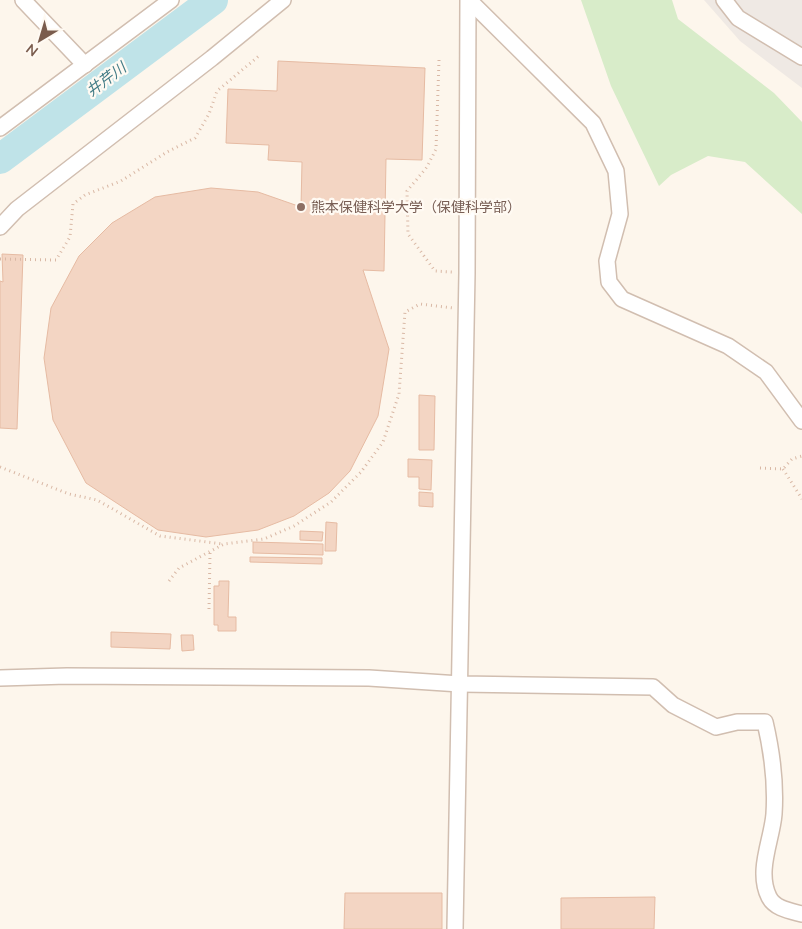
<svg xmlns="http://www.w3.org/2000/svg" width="802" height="929" viewBox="0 0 802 929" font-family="Mulish,'Noto Sans JP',sans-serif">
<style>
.industrial{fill:#efe9e4}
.green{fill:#d8ecc9}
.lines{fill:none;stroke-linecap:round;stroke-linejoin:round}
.river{stroke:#bfe3e8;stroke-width:30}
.building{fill:#f3d5c3;stroke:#e6bba3}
.minor-casing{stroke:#d1beb0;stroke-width:18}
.path{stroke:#d9b8a5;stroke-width:3;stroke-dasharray:1 4;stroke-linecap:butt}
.minor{stroke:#fff;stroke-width:15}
.education-dot{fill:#8d6e63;stroke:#fffaf3;stroke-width:2}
.labels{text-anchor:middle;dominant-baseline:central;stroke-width:4.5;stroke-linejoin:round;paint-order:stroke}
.education-label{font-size:14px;fill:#785e54;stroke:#fffaf3;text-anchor:start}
.water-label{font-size:15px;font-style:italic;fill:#437c86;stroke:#fffaf3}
</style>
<rect width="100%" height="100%" fill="#fdf6ec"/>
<path class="industrial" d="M704 0H802V88L740 41Z"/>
<path class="green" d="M581 0H672L678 19 774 93 802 122V214L745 162 708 156 671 175 659 186 611 86Z"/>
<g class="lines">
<path class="river" d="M0 159 213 0"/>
</g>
<g class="building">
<path d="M278 61 425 68 422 160 386 159 384 271 363 270 389 349 378 416 350 471 329 493 294 516 258 530 206 537 158 530 86 483 53 420 44 358 51 308 79 256 112 223 155 197 211 188 258 192 301 207 302 162 268 160 269 145 226 143 228 89 277 91Z"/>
<path d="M2 254 23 255 17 429 0 428V281L3 282Z"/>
<path d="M419 395 435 396 434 450H419Z"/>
<path d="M408 459 432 460 431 490 419 489V477H408Z"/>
<path d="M419 492 433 493V507L419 506Z"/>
<path d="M326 522 337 523 336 551H325Z"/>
<path d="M300 531 323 532 322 541 300 540Z"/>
<path d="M253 542 323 544V555L253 553Z"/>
<path d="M250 557 322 558V564L250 562Z"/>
<path d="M219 581H229L228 617H236V631H218V625H214V586H219Z"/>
<path d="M111 632 171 634 170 649 111 647Z"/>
<path d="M181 635H193L194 650 182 651Z"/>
<path d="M345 893H442V929H344Z"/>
<path d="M655 897 654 929H561V898Z"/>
</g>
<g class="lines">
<defs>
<g id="minor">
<path d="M23 0 85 65"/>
<path d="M469 0 593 123 616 171 620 214 607 261 609 282 622 299 728 346 766 372 802 421"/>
<path d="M724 0 738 18 802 57"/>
<path d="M0 128 171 0"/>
<path d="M0 227 17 209 212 58 283 0"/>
<path d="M0 678 67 676 369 678 460 684 653 687 673 705 716 727 737 722H765C772 752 776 784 774 814 772 840 756 871 769 897 775 909 791 911 802 914"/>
<path d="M455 929 467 273 468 0"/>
</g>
</defs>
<use href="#minor" class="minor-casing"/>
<g class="path">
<path d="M439 60 436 149 427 167 407 191 408 234 435 271 452 272"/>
<path d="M0 259 56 260 70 237 73 204 85 195 121 181 167 152 195 138 209 114 217 91 260 55"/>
<path d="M0 467 69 494 97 500 160 536 223 544"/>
<path d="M760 468 783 469 792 459 802 456"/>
<path d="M783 469 802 499"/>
<path d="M169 581 179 568 224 544 264 539 294 526 331 502 361 472 383 442 399 394 405 312 420 304 453 308"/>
<path d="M209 609 210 553"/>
</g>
<use href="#minor" class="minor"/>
</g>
<circle class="education-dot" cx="301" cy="207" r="5"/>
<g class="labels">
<g class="education-label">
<text x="311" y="207">熊本保健科学大学（保健科学部）</text>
</g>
<g class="water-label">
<text transform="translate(106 79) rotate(-37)">井芹川</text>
</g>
</g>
<g transform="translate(40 40) rotate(218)" stroke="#fffaf3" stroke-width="4" paint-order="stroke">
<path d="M0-4L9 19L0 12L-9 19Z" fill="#7a5c4d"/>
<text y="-8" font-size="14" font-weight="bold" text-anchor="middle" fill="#7a5c4d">N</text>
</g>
</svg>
